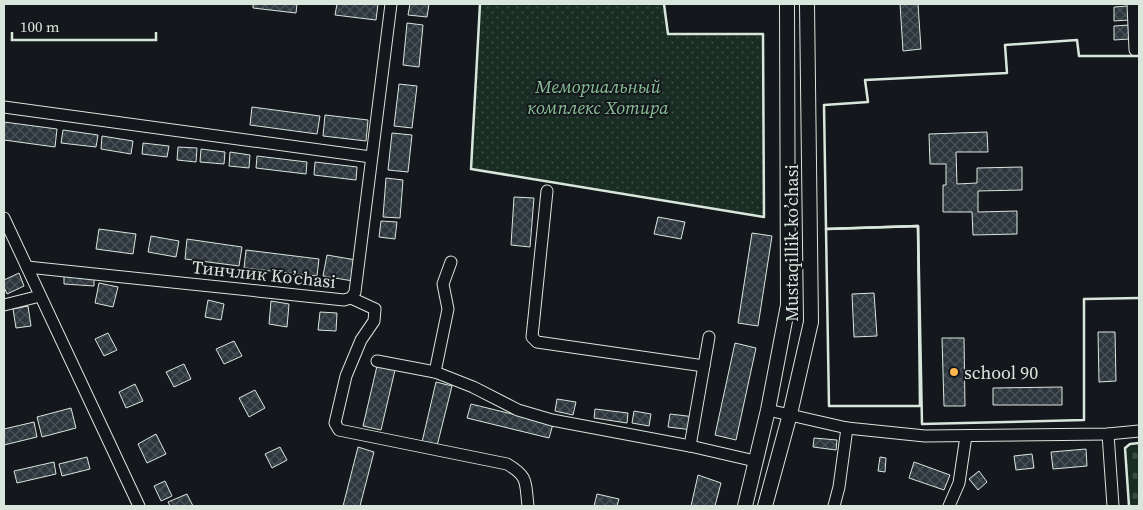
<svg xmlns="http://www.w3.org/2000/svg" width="1143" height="510" viewBox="0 0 1143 510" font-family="'Source Serif 4',serif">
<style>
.cemetery{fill:url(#cemetery-stones);stroke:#939e99}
.park{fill:url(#park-dots);stroke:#939e99}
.building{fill:url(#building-cross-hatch);stroke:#d8e6dc}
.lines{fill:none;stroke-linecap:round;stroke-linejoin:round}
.minor-casing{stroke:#d8e6dc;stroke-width:13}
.major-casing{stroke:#d8e6dc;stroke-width:16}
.minor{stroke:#14181c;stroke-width:11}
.major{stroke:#14181c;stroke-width:14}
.wall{stroke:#d8e6dc;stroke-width:2.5}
.poi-dot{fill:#ffb74d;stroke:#14181c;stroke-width:2}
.labels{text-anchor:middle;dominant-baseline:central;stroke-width:4;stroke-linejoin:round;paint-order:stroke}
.park-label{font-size:18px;font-style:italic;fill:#8ac095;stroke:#14181c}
.street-label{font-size:18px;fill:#d8e6dc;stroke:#14181c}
.poi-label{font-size:18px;fill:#d8e6dc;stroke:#14181c;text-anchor:start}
</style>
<defs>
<pattern id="cemetery-stones" width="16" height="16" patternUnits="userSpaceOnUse" patternTransform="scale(1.25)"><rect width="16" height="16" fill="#1a2d24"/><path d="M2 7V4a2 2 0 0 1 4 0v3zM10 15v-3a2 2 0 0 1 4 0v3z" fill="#3b4b43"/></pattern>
<pattern id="park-dots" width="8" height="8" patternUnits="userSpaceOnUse" patternTransform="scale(1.25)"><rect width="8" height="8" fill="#1a2d24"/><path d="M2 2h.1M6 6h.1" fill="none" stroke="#3b4b43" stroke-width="1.8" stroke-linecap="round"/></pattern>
<pattern id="building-cross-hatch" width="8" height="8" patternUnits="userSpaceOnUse" patternTransform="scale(1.25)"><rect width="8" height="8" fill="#2c363c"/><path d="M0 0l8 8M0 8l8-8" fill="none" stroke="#4a5358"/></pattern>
</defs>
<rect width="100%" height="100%" fill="#14181c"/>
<path class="cemetery" d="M1139 443V506H1129L1125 448 1130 444Z"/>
<path class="park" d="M480 4H664L668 34H763L764 217 471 169Z"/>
<g class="building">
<path d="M253 4H297L296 13 253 8Z"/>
<path d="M337 4H378L376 20 335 15Z"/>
<path d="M410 4H429L427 17 408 15Z"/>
<path d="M900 4H918L921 49 903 51Z"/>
<path d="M1128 6 1129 20 1114 21V7Z"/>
<path d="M407 23 423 25 419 67 403 65Z"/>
<path d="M1129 25V39L1114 40V26Z"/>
<path d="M399 84 417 86 412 128 394 126Z"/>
<path d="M252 107 320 116 317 134 250 125Z"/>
<path d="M325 115 368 120 366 141 323 136Z"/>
<path d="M4 122 57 129 55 147 4 140Z"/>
<path d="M63 130 98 135 96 147 61 143Z"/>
<path d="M987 132 988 152H956L957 184 977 183V168L1022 167V190L978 191V212L1017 211V234L973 235 972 212H943V185H946V164H930L929 134Z"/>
<path d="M392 133 412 135 408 172 388 170Z"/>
<path d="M102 136 133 141 131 154 101 149Z"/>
<path d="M143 143 169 146 167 157 142 154Z"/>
<path d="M178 147 197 148 196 162 177 160Z"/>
<path d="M201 149 225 152 224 164 200 162Z"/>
<path d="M230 152 250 155 249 168 229 166Z"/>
<path d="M257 156 307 162 306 174 256 168Z"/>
<path d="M315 162 357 167 356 180 314 175Z"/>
<path d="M386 178 403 180 400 218 383 217Z"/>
<path d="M514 197 534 198 530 247 511 245Z"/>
<path d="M658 217 685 222 681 239 654 234Z"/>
<path d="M381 221 397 222 395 239 379 237Z"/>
<path d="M99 229 136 234 133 254 96 249Z"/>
<path d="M752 233 772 236 758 326 738 323Z"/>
<path d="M151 236 179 241 176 257 148 252Z"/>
<path d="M187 239 242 247 239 266 185 259Z"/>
<path d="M246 250 319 259 317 276 244 268Z"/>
<path d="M327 255 356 260 353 281 323 276Z"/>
<path d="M19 273 24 286 7 294 4 287V280Z"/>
<path d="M64 273 94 275V286L64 284Z"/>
<path d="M99 283 118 287 113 307 95 303Z"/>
<path d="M874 293 877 336 854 337 852 294Z"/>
<path d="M208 300 224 304 221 320 205 317Z"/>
<path d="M271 301 289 304 287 327 269 324Z"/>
<path d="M28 306 31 326 16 328 13 309Z"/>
<path d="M320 312 337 313 336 331 318 330Z"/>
<path d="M1098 332H1115L1116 381 1099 382Z"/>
<path d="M108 333 117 350 104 356 95 339Z"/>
<path d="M942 338H964L965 406H944Z"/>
<path d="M234 341 242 356 224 364 216 349Z"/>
<path d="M735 343 756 348 736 440 715 435Z"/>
<path d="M184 364 191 379 174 387 166 372Z"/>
<path d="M377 366 395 370 381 430 363 426Z"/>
<path d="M436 382 452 386 437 446 422 442Z"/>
<path d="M135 384 143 401 126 408 119 392Z"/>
<path d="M1062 387V405H993V388Z"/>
<path d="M255 390 265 408 249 417 239 398Z"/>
<path d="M557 399 576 402 573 415 555 411Z"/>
<path d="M471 404 553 424 549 438 467 418Z"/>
<path d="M71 408 76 428 42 437 37 417Z"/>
<path d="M595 409 628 413 627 423 594 418Z"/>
<path d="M634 411 651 414 649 426 632 423Z"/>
<path d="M670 414 695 417 693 430 668 427Z"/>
<path d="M34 422 37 437 4 445V429Z"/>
<path d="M156 434 166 454 147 463 138 444Z"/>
<path d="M814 438 837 440 836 450 813 447Z"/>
<path d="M280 447 287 460 272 468 265 454Z"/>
<path d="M358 447 374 452 360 506H343Z"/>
<path d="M1086 449 1087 466 1053 469 1051 452Z"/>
<path d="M1032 454 1034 468 1016 470 1014 456Z"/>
<path d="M87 457 90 469 62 476 59 464Z"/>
<path d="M880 457 886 458 885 472 878 471Z"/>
<path d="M54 462 56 474 17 483 14 471Z"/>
<path d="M914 462 950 475 944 490 909 478Z"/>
<path d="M979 471 987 482 978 490 969 479Z"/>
<path d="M698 475 721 483 715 506H691Z"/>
<path d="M165 481 172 496 161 501 154 486Z"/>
<path d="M187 494 193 506H170L168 502Z"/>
<path d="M597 494 619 499 617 506H594Z"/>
</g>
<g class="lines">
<defs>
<g id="minor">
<path d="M1133 4 1135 50"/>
<path d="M4 107 371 157"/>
<path d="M547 191 532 337 537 342 704 366"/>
<path d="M4 218 139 506"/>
<path d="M27 267 344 300 351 298 355 292 391 4"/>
<path d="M351 298 375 309 374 321 361 340 346 376 335 423 339 430 507 464C529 477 525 482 528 506"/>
<path d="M4 305 40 296"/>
<path d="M377 361 435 372 473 387 518 410 552 420 690 446 755 461"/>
<path d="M435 372 448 309 443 284 451 262"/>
<path d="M768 410 847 428 925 436 1108 434 1139 431"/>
<path d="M1108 434 1113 506"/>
<path d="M690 446 709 337"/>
<path d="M834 506 839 487 847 428"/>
<path d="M949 506 959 483 966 436"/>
</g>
<g id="major">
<path d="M745 506 768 410 788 305 787 4"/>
<path d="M765 506 790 414 811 322 807 4"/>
</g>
</defs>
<use href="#minor" class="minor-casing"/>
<use href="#major" class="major-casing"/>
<use href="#minor" class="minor"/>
<use href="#major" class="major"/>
<g class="wall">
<path d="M480 4 471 169 764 217 763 34H668L664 4"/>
<path d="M1139 56H1079L1077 40 1005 45 1007 73 865 80 868 102 824 105 826 229 918 226 922 424 1084 420V299L1139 298"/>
<path d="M918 226 920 406H829L826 229Z"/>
<path d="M1129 506 1125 448 1130 444 1139 443"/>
</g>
</g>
<circle class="poi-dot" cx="954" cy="372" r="5"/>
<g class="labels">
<g class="park-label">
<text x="598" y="86">Мемориальный<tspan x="598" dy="21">комплекс Хотира</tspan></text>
</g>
<g class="street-label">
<text transform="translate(791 243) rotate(-90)">Mustaqillik ko’chasi</text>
<text transform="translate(264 274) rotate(6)">Тинчлик Ko’chasi</text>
</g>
<g class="poi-label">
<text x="964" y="372">school 90</text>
</g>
</g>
<rect width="1143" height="510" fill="none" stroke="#d8e6dc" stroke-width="10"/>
<path d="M12 32v8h144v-8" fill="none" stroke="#d8e6dc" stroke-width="2.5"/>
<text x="20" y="32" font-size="15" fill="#d8e6dc" stroke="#14181c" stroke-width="4" paint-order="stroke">100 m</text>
</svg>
